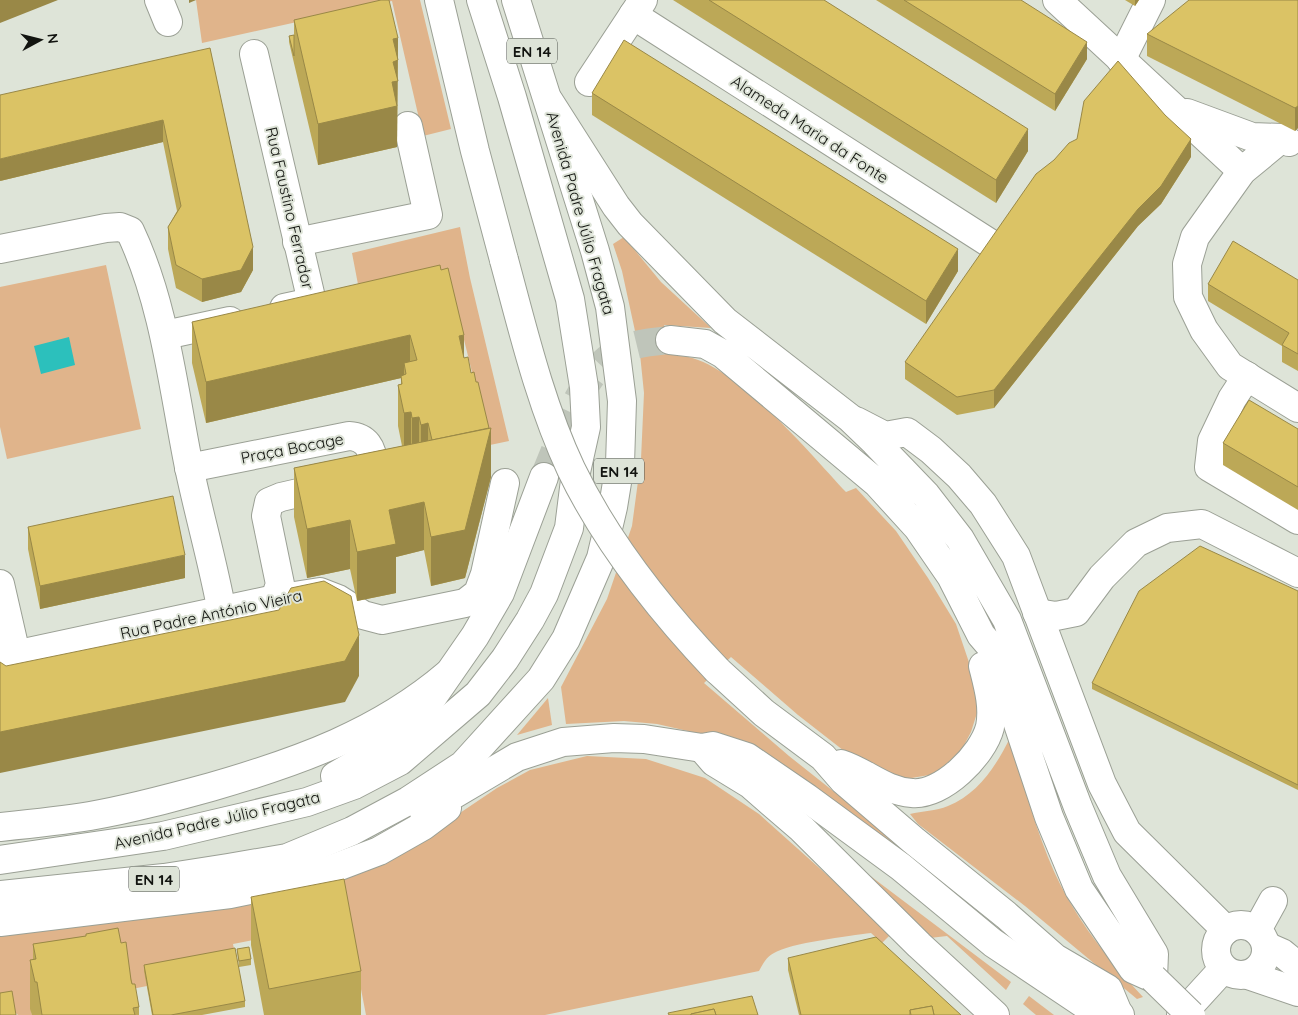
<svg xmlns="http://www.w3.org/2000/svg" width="1298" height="1015" viewBox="0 0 1298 1015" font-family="Quicksand,sans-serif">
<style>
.green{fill:#e0b48b}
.water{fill:#2cc0bc}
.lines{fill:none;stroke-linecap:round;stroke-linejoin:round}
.highway-tunnel{stroke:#bfc5ba;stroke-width:28;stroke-dasharray:28 14;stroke-linecap:butt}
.minor-casing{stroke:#9ba095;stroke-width:30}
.highway-casing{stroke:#9ba095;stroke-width:30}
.minor{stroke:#fff;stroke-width:28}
.highway{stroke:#fff;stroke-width:28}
.highway-bridge-casing{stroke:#9ba095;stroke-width:30;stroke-linecap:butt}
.highway-bridge{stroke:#fff;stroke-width:28}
.wall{fill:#bca857}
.shaded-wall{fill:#998847}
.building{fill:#dbc365;stroke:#998847}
.labels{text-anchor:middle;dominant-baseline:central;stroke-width:4;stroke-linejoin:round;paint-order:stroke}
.shield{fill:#dee4d8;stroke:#4f524c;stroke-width:1}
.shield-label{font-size:15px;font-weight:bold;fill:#121410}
.street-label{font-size:16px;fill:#121410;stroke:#dee4d8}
</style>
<rect width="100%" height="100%" fill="#dee4d8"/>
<g class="green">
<path d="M196 0H420L451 129 423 136 392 1 202 43Z"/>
<path d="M460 227 470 278 509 441 490 445 450 283 361 300 352 253Z"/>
<path d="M624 237 661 282 711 328 664 325 678 356C729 355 811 455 846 492L856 488 896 531 928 578 956 624 976 683 977 713 971 732 961 751 935 774 900 780 848 754 798 715 731 657 704 683 789 756 944 879 941 887 701 734 657 724 624 721 566 724 561 687 607 599 632 526 641 459 644 393 640 354 622 271 613 244Z"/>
<path d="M106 265 141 429 7 459 0 427V287Z"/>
<path d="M548 698 552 725 517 735Z"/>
<path d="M1010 738C1025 787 1038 841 1061 886 1082 927 1112 964 1143 997L1137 999 1025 906 918 824 910 814C922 811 936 811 948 806 978 794 996 766 1010 738Z"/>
<path d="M587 756 646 759 705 778 759 814 892 933 882 943 871 933C849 936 790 943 774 953 766 957 763 964 759 971L545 1015H366L348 922 233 944 235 954 147 986 31 1009 32 1015H18L0 999V934L218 908 451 819 497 788 530 770Z"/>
<path d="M812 832 1011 982 1006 990 947 936 921 939Z"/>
<path d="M1029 996 1054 1015H1036L1023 1004Z"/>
</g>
<path class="water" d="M69 337 75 365 41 374 34 346Z"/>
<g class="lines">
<path class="highway-tunnel" d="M544 477C560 441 581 372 617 352 634 343 651 342 670 340"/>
<defs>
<g id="minor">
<path d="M159 0 168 22"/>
<path d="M1057 0 1242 171"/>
<path d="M633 15 988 242"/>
<path d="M254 54 312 302 284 308"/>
<path d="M1121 60 1151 0"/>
<path d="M589 82 643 0"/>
<path d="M1187 113 1252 137 1282 138 1289 142"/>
<path d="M1282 138 1242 171 1195 237 1187 264 1188 297 1204 330 1230 366 1298 408"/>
<path d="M297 242 428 215 408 126"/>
<path d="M0 249 106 228 120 227 130 231C165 305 173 388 189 467 199 515 213 563 222 612"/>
<path d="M165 335 230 321"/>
<path d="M1247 376 1232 399 1212 441 1209 467 1298 520"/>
<path d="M856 421 885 436 907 432 931 450 959 476 983 504 1016 556 1102 784 1127 832 1226 930"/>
<path d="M189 468 349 436C366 437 373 448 373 465L367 475 359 479 281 497 269 502 266 516 280 584 275 599"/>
<path d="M0 584 16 654"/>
<path d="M1037 613 1056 616 1076 612 1102 577 1136 543 1167 528 1202 524 1298 573"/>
<path d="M0 658 275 599 320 592 338 599 363 615 382 620 465 603 478 593 485 574 505 483"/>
<path d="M702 748 714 762 750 784 802 829 919 945 995 1015"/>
<circle cx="1241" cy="950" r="25"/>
<path d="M1257 930 1273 901"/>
<path d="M1266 946 1282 953 1298 966"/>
<path d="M1248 975 1298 992"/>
<path d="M1181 1015 1223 969"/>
</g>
<g id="highway">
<path d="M439 0 475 151 504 260"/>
<path d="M549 101 616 206 630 224 725 321 850 418 875 442 926 495 960 539 1007 620 1078 807 1107 876 1154 954 1153 978 1133 969 1079 889 1049 817 993 649 981 635 951 576 918 528 877 483 723 354 705 344 670 340"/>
<path d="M717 670 764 713 823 757 843 780 913 840 1006 915 1055 958 1108 989 1118 1013"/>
<path d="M841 764C866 772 884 791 912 793 942 796 983 755 990 727 994 706 988 686 983 666"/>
<path d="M335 776 407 734 475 636 500 593 544 477"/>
<path d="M424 812 517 757 563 742 614 738 644 739 702 748 713 746 747 757 807 798 901 867 993 943 1090 1008 1120 1015"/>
<path d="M0 827C30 824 60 821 90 816 131 809 171 798 211 787 298 762 379 733 448 674"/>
<path d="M0 860 163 836 307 802 354 785 400 761 478 694 505 659 530 620 544 594 569 528 576 472 586 427 584 387 570 299 512 97 481 0"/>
<path d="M0 895 164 878 228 868 287 858 352 831 408 801 463 765 541 679 566 639 601 558 613 507 620 464 622 401 610 307 595 251 516 0"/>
<path d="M0 922 230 894 308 878 379 851 423 826 447 808"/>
</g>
</defs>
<use href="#minor" class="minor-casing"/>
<use href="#highway" class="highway-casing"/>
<use href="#minor" class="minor"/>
<use href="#highway" class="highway"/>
<defs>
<g id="highway-bridge">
<path d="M504 260C523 330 540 403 571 469 607 544 660 610 717 670"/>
<path d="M1153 978 1191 1015"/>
</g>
</defs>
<use href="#highway-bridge" class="highway-bridge-casing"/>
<use href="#highway-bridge" class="highway-bridge"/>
</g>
<g class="wall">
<path d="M673 0H824L1028 151 996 203Z"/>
<path d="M876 0H1021L1087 59 1055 111Z"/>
<path d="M1125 0H1139L1135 6Z"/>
<path d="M1298 0V128L1295 131 1147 56V34Z"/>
<path d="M294 20 398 38 397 147 318 165 289 42V36L294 35Z"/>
<path d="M210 48 253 270 241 292 202 302 176 288 168 249V227L177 211 163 142 0 181Z"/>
<path d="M592 93 958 271 926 324 592 115Z"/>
<path d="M1191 157 1161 204 1138 226 994 408 957 415 905 379V362Z"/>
<path d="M441 270 464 335V358L491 477 465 578 431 586 424 550 396 557V593L357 601 350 569 307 578 294 517V468L402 446 398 426V385L401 384V378L206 423 192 363V322Z"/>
<path d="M1298 280V371L1282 362V346L1208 301V284Z"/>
<path d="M1298 429V510L1223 465V443Z"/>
<path d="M28 527 185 578 40 609 28 549Z"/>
<path d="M1298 591V790L1092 689V683Z"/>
<path d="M251 897 361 971V1015H264L251 945Z"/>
<path d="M86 934 121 943 139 1007V1015H32L30 1009V960H33V944L86 936Z"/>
<path d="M237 949 251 959V965L239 967Z"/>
<path d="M788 958 961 1015H799L788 970Z"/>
<path d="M144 965 245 1001V1007L202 1015H152L144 971Z"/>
</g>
<g class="shaded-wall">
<path d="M0 0H58L0 23Z"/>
<path d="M189 0H196L189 3Z"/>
<path d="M1135 0H1139L1135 6Z"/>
<path d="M398 38 397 147 318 165V124L393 39Z"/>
<path d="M1087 42V59L1055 111V94Z"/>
<path d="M1298 106V128L1295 131V108Z"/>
<path d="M163 120V142L0 181V159Z"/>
<path d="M1028 129V151L996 203V180Z"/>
<path d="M1191 139V157L1161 204 1138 226 994 408V390Z"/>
<path d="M253 247V270L241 292 202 302V279Z"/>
<path d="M958 249V271L926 324V301Z"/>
<path d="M410 335V376L406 374 404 363V378L401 376V378L206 423V382Z"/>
<path d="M464 335V376L459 336Z"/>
<path d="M411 412V453L404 454V413Z"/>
<path d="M419 417V458L412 460V418Z"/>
<path d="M428 423V464L421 466V425Z"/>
<path d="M491 428V477L465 578 431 586V537Z"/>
<path d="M424 502V550L396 557V593L357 601V552L389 510Z"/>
<path d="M350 520V569L307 578V529Z"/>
<path d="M185 555V578L40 609V586Z"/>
<path d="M359 635V676L345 702 0 773V732Z"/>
</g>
<g class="building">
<path d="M381 0H389L398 38 393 39 398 60 393 62 398 81 392 82 397 106 318 124 294 20Z"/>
<path d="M709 0H824L1028 129 996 180Z"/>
<path d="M904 0H1021L1087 42 1055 94Z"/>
<path d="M1189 0H1298V106L1295 108 1147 34Z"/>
<path d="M294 35V56L289 36Z"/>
<path d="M624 40 958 249 926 301 592 93Z"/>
<path d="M210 48 253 247 241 270 202 279 176 265 168 227 181 206 163 120 0 159V95Z"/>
<path d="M1118 61 1165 115 1191 139 1161 186 1138 209 994 390 957 397 905 362 1036 174 1054 160 1069 143 1077 139 1084 101Z"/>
<path d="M1233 241 1298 280V354L1282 345 1289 333 1208 284Z"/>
<path d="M440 265 441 270 448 268 464 335 459 336 464 358 468 357 471 373 474 372 476 382H478L489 428 432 440 428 423 421 425 419 417 412 418 411 412 404 413 398 385 402 384 401 376 406 374 404 363 417 360 410 335 206 382 192 322Z"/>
<path d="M1249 400 1298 429V487L1223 443Z"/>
<path d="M491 428 465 530 431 537 424 502 389 510 396 544 357 552 350 520 307 529 294 468Z"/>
<path d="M173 496 185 555 40 586 28 527Z"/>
<path d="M1200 546 1298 591V785L1092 683 1139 591Z"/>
<path d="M324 581 351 596 359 635 345 661 0 732V662L6 666 279 610 291 588Z"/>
<path d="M344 879 361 971 269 989 251 897Z"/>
<path d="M118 928 121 943 126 942 131 980 132 984H135L139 1007 133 1008 135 1015H42L37 982H35L30 960 36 959 33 944 86 936V934Z"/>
<path d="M876 937 961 1015H934L932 1006 910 1010V1015H801L788 958Z"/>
<path d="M249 947 251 959 239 961 237 949Z"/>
<path d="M235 948 245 1001 171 1015H153L144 965Z"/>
<path d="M12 991 16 1015H0V993Z"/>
<path d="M752 996 758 1015H716L714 1009 691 1014V1015H669L668 1013Z"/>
<path d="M932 1006 934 1015H911L910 1010Z"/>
<path d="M714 1009 716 1015H691V1014Z"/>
</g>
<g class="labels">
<g class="shield">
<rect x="507" y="38.5" width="50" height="25" rx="4"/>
<rect x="594" y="458.5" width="50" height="25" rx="4"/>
<rect x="129" y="866.5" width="50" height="25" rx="4"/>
</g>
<g class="shield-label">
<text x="532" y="51">EN 14</text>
<text x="619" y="471">EN 14</text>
<text x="154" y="879">EN 14</text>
</g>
<g class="street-label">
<text transform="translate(810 129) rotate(33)">Alameda Maria da Fonte</text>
<text transform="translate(290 208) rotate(77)">Rua Faustino Ferrador</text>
<text transform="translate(581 213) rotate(74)">Avenida Padre Júlio Fragata</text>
<text transform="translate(292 448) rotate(-11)">Praça Bocage</text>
<text transform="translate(211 614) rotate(-12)">Rua Padre António Vieira</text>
<text transform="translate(217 820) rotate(-13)">Avenida Padre Júlio Fragata</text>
</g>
</g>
<g transform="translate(40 40) rotate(83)" stroke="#dee4d8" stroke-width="4" paint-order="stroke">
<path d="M0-4L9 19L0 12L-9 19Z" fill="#121410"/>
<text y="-8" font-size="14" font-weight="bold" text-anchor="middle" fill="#121410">N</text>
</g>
</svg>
